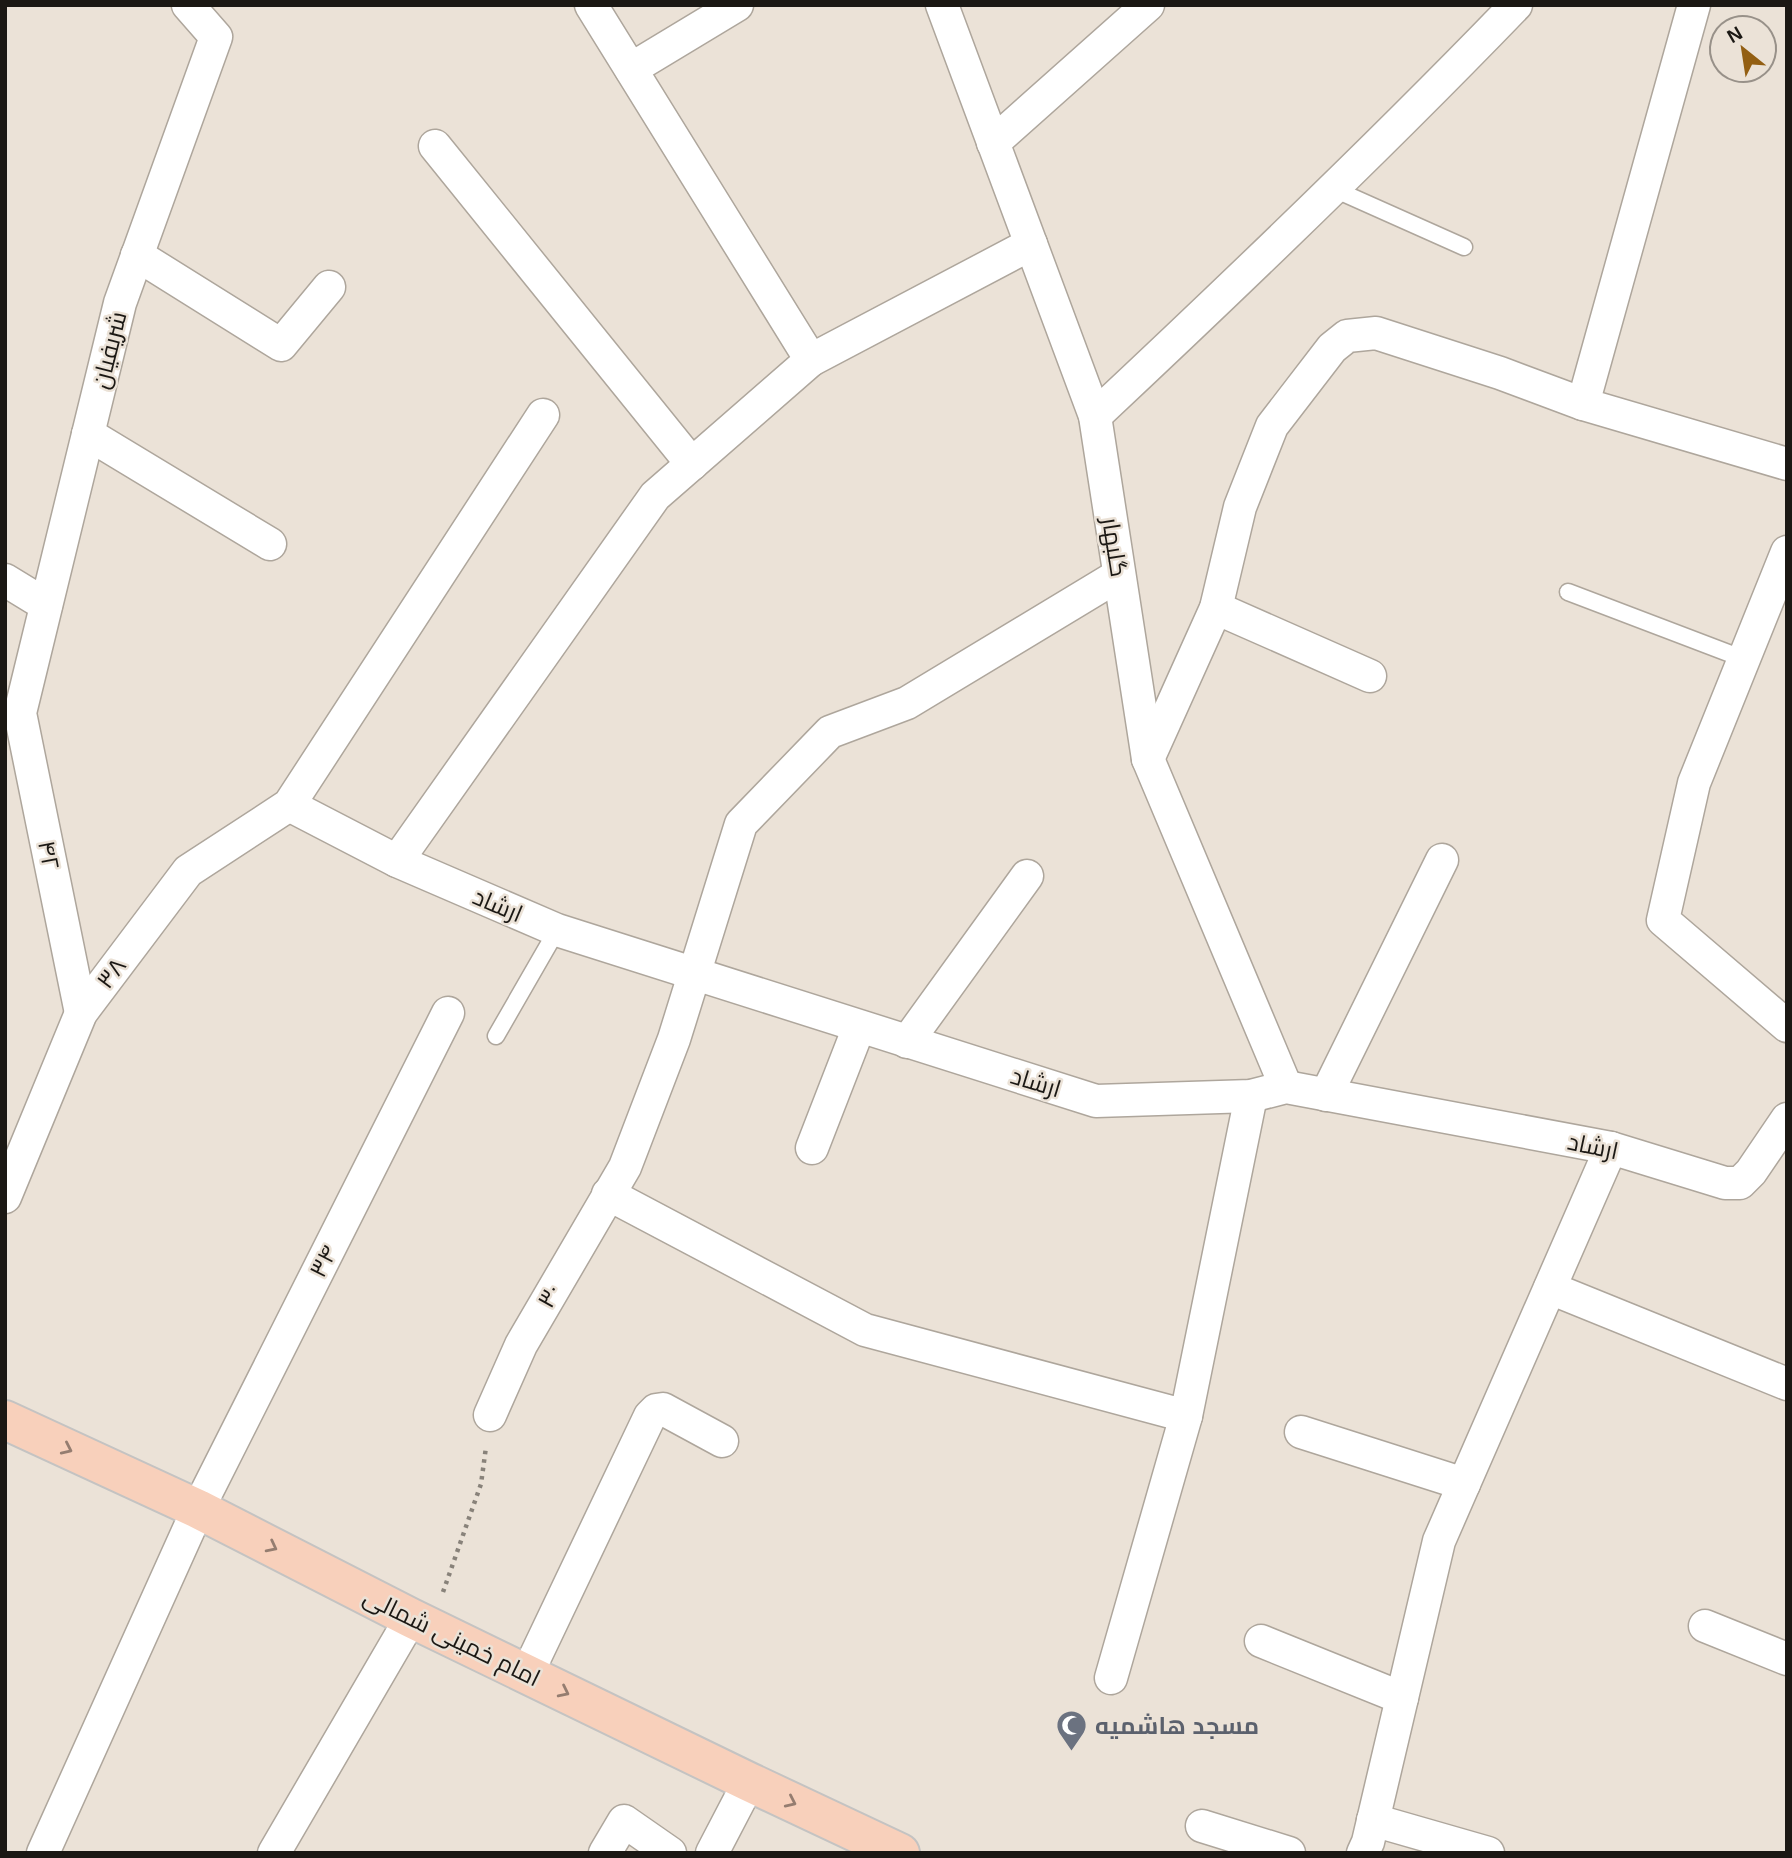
<svg xmlns="http://www.w3.org/2000/svg" width="1792" height="1858" viewBox="0 0 1792 1858" font-family="Arial,Cairo,sans-serif">
<style>
.lines{fill:none;stroke-linecap:round;stroke-linejoin:round}
.service-casing{stroke:#aea69c;stroke-width:19}
.minor-casing{stroke:#aea69c;stroke-width:35}
.primary-casing{stroke:#c4c3c2;stroke-width:42}
.path{stroke:#88827a;stroke-width:4.5;stroke-dasharray:3.5 5;stroke-linecap:butt}
.service{stroke:#fff;stroke-width:16}
.minor{stroke:#fff;stroke-width:32}
.primary{stroke:#f8d0bb;stroke-width:38}
.oneway{stroke:#957d70}
.labels{text-anchor:middle;dominant-baseline:central;stroke-width:5;stroke-linejoin:round;paint-order:stroke}
.street-label{font-size:24px;fill:#1b1814;stroke:#ebe2d7}
.worship-label{font-size:24px;font-weight:bold;fill:#5b616d;stroke:#ebe2d7;text-anchor:start}
</style>
<rect width="100%" height="100%" fill="#ebe2d7"/>
<g class="lines">
<defs>
<g id="service">
<path d="M1334 189 1464 247"/>
<path d="M1568 592 1744 659"/>
<path d="M496 1036 557 930"/>
</g>
<g id="minor">
<path d="M942 5 1095 416 1148 759 1286 1087"/>
<path d="M1694 5 1583 404 1787 464"/>
<path d="M631 69 737 5"/>
<path d="M993 143 1148 5"/>
<path d="M435 146 692 464"/>
<path d="M137 255 281 345 329 287"/>
<path d="M811 360 1031 244"/>
<path d="M1095 416C1238 282 1379 147 1516 5"/>
<path d="M88 434 270 544"/>
<path d="M1787 552 1694 783 1663 920 1787 1026"/>
<path d="M5 580 46 605"/>
<path d="M1216 608 1370 676"/>
<path d="M1148 759 1216 608 1240 507 1272 426 1332 348 1347 336 1376 333 1500 373 1583 404"/>
<path d="M289 805 397 861 557 930 1096 1101 1251 1096 1286 1087 1611 1148 1725 1183H1740L1751 1172 1787 1119"/>
<path d="M397 861 655 496 811 360 591 5"/>
<path d="M81 1013 20 713 120 303 216 37 188 5"/>
<path d="M907 1042 1027 876"/>
<path d="M1326 1095 1442 860"/>
<path d="M812 1148 859 1027"/>
<path d="M608 1194 865 1330 1186 1416 1251 1096"/>
<path d="M5 1197 81 1013 188 871 289 805 543 415"/>
<path d="M1550 1288 1787 1384"/>
<path d="M490 1415 521 1345 625 1167 674 1039 741 824 830 732 907 703 1119 575"/>
<path d="M1301 1432 1464 1484"/>
<path d="M1705 1626 1787 1659"/>
<path d="M1261 1641 1402 1698"/>
<path d="M527 1674 650 1416 656 1410 663 1409 722 1441"/>
<path d="M1111 1678 1186 1416"/>
<path d="M1373 1820 1488 1853"/>
<path d="M1202 1826 1289 1853"/>
<path d="M43 1853 198 1509 448 1013"/>
<path d="M274 1853 411 1618"/>
<path d="M605 1853 624 1821 670 1853"/>
<path d="M712 1853 749 1782"/>
<path d="M1363 1853 1368 1842 1439 1541 1611 1148"/>
</g>
<path id="primary" d="M5 1420 198 1509 411 1618 749 1782 900 1853"/>
</defs>
<use href="#service" class="service-casing"/>
<use href="#minor" class="minor-casing"/>
<use href="#primary" class="primary-casing"/>
<path class="path" d="M443 1592 481 1484 486 1447"/>
<use href="#service" class="service"/>
<use href="#minor" class="minor"/>
<use href="#primary" class="primary"/>
</g>
<defs><path id="oneway-chevron" d="M-2-3.5L2.5 0L-2 3.5" fill="none" stroke-width="1.6" stroke-linecap="round" stroke-linejoin="round" transform="scale(1.75)"/></defs>
<g class="oneway">
<use href="#oneway-chevron" transform="translate(67 1449) rotate(25)"/>
<use href="#oneway-chevron" transform="translate(272 1547) rotate(27)"/>
<use href="#oneway-chevron" transform="translate(564 1692) rotate(26)"/>
<use href="#oneway-chevron" transform="translate(791 1802) rotate(25)"/>
</g>
<defs>
<symbol id="mosque-pin" viewBox="-11 -11 22 30"><path d="M0 17L-7.5 6A9.5 9.5 0 1 1 7.5 6Z" fill="#6b7280" stroke="#ebe2d7"/><path d="M3.5-4.9A6 6 0 1 0 3.5 4.9A5 5 0 1 1 3.5-4.9Z" fill="#fff"/></symbol>
</defs>
<g fill-rule="evenodd">
<use href="#mosque-pin" x="1054" y="1708" width="35" height="47"/>
</g>
<g class="labels">
<g class="street-label">
<text transform="translate(109 350) rotate(-76)">شریفیان</text>
<text transform="translate(1115 547) rotate(81)">گلبهار</text>
<text transform="translate(49 855) rotate(79)">۴۲</text>
<text transform="translate(498 905) rotate(23)">ارشاد</text>
<text transform="translate(111 973) rotate(-53)">۳۸</text>
<text transform="translate(1036 1082) rotate(17)">ارشاد</text>
<text transform="translate(1593 1146) rotate(12)">ارشاد</text>
<text transform="translate(323 1261) rotate(-63)">۳۴</text>
<text transform="translate(549 1296) rotate(-61)">۳۰</text>
<text transform="translate(452 1637) rotate(26)">امام خمینی شمالی</text>
</g>
<g class="worship-label">
<text x="1095" y="1725">مسجد هاشمیه</text>
</g>
</g>
<rect width="1792" height="1858" fill="none" stroke="#1b1814" stroke-width="14"/>
<g transform="translate(1743 49) rotate(330)"><circle r="33" fill="#ebe2d7" stroke="#989189" stroke-width="2"/>
<path d="M0-5L12 26L0 18L-12 26Z" fill="#935f13"/>
<text y="-10" font-size="19" font-weight="bold" text-anchor="middle" fill="#1b1814">N</text>
</g>
</svg>
